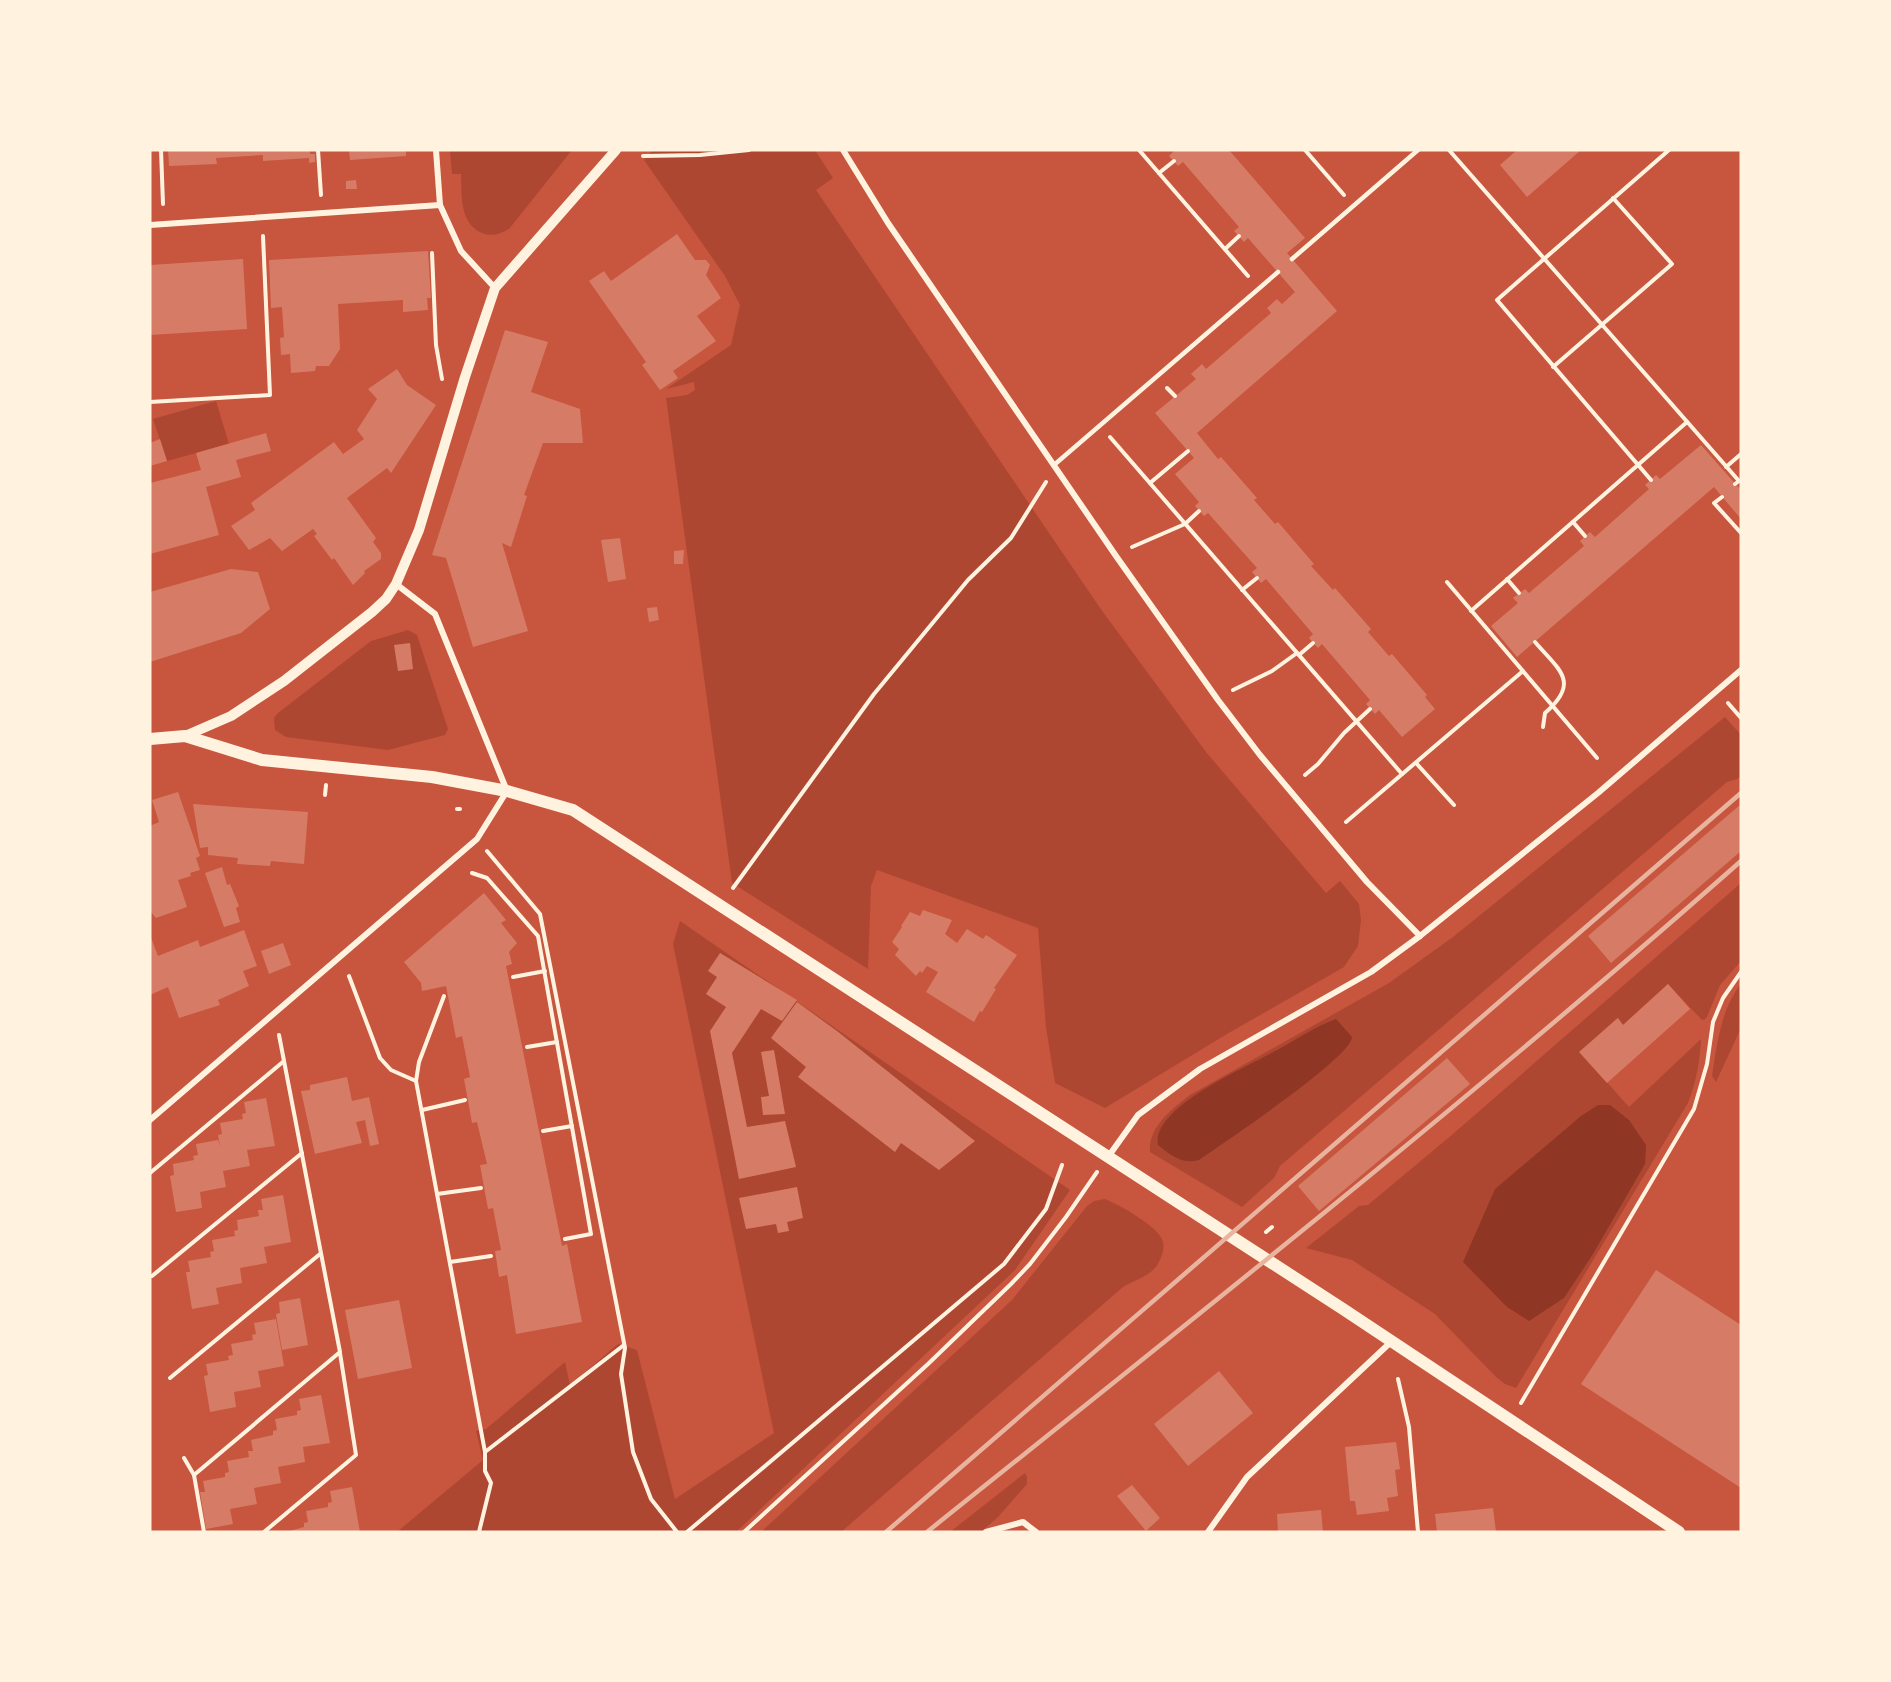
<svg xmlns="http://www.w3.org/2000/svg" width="1891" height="1682" viewBox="0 0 1891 1682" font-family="Overpass,sans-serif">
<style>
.green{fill:#ae4732}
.water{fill:#8f3625}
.building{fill:#d67c66}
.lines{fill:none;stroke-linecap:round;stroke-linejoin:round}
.path{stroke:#fff3e0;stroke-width:4}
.service{stroke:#fff3e0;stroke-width:4.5}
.minor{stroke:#fff3e0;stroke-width:6}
.tertiary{stroke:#fff3e0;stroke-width:10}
.secondary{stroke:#fff3e0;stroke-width:12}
.rail{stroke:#e9b49f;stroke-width:4.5}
</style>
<rect width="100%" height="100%" fill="#c8553d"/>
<g class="green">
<path d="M450 150H572L509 229C500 234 492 237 482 233 459 223 462 195 461 174H452Z"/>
<path d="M653 150H815L833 178 816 190 1100 608 1206 752 1326 893 1340 881 1359 904 1361 920 1358 946 1344 967 1227 1034 1105 1108 1055 1083 1046 1027 1038 928 877 870 871 886 868 969 732 883 666 398 687 395 695 390 694 382 666 389 731 345 740 305 725 276 644 160Z"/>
<path d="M216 401 229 444 167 461 153 419Z"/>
<path d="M408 630 417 635 448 729 445 735 388 750 286 737 275 730 274 718 278 713 371 641Z"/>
<path d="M1725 717 1741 735V776L1737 779 1727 782 1280 1166 1274 1178 1242 1207 1150 1152C1148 1127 1172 1109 1190 1095L1389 983 1453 937Z"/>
<path d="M1741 883V961L1720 985 1707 1017 1704 1020 1701 1019 1668 984 1623 1025 1617 1018 1580 1052 1629 1107 1701 1039C1700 1062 1696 1082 1688 1103L1516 1388 1505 1384 1496 1377 1435 1314 1352 1260 1306 1248 1359 1206 1368 1205 1453 1134Z"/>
<path d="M680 921 1070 1190 1015 1270 736 1532H397L483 1460 476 1431 486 1429 565 1362 570 1385 618 1344 637 1350 675 1499 774 1433 673 944Z"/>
<path d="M1741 984V1028L1716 1082 1712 1076C1717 1044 1721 1009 1741 984Z"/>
<path d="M1105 1199C1118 1204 1161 1228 1163 1242 1165 1250 1160 1262 1155 1268 1147 1277 1133 1281 1123 1287L841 1532H761L1012 1300 1087 1206 1094 1201Z"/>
<path d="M1025 1473 1027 1477V1484L998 1517 981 1532H950Z"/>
</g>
<g class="water">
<path d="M1336 1019 1352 1037C1352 1057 1222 1144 1199 1160 1183 1165 1170 1155 1158 1145 1156 1134 1162 1124 1170 1116 1195 1089 1246 1067 1279 1049 1297 1039 1316 1026 1336 1019Z"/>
<path d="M1598 1105H1610L1629 1120 1646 1145 1645 1164 1593 1254 1564 1298 1529 1321 1507 1307 1463 1262 1495 1189 1581 1116Z"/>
</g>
<g class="building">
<path d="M168 150H310V154H315V162L309 163V158L263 161V155L216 158 217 164 169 166Z"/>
<path d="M349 150H406V156L350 160Z"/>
<path d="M1173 150H1229L1305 238 1287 253 1337 311 1197 433 1218 459 1221 457 1257 498 1254 500 1275 524 1278 522 1314 564 1311 566 1333 590 1335 588 1371 629 1368 632 1389 656 1392 654 1427 695 1425 697 1435 709 1402 737 1379 710 1375 714 1366 704 1370 700 1322 644 1318 648 1309 638 1313 634 1266 579 1261 583 1257 578 1252 572 1257 568 1208 513 1204 516 1195 506 1199 502 1175 474 1194 458 1155 413 1196 379 1191 374 1202 364 1206 369 1271 313 1267 308 1277 299 1282 304 1295 292 1248 238 1244 242 1234 231 1239 227 1183 162 1178 166 1169 156 1174 151Z"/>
<path d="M1517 150H1581L1527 197 1500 165Z"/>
<path d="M356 180 357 189H346V181Z"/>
<path d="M677 234 695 260H706L710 265 706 275 721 298 697 316 716 341 673 371 678 378 660 390 642 365 646 362 589 281 604 271 611 281Z"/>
<path d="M428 251 431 298H427L428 310 403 312V300L338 304 340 349 329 366H316L315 371 291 373 290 354 281 355 280 338 284 337 282 307 271 308 269 260Z"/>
<path d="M243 259 247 329 150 335V265Z"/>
<path d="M505 330 548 342 531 392 580 409 583 443H543L524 495 527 496 511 547 502 543 528 631 473 647 446 558 432 555Z"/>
<path d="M397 369 407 385 436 405 391 473 387 468 347 498 376 538 373 542 381 553V559L364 571 365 573 353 585 334 558 332 560 314 536 317 534 313 529 282 551 270 538 249 550 231 526 255 510 251 503 334 442 343 454 364 439 357 430 377 399 368 389Z"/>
<path d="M266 433 271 451 236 460 241 477 206 487 219 535 150 554V483L201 470 196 453Z"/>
<path d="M160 439 167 461 150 466V443Z"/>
<path d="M1701 445 1739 488 1741 486V519L1714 487 1517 657 1491 626 1518 603 1513 598 1525 589 1529 593 1584 546 1580 541 1590 532 1595 537 1649 489 1645 485 1656 475 1660 479Z"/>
<path d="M620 538 626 579 608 582 601 540Z"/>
<path d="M684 550 683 564H674V551Z"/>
<path d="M231 569 258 572 270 609 241 633 150 662V592Z"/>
<path d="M657 607 659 620 649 622 647 608Z"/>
<path d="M410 643 413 669 398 671 394 645Z"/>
<path d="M178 792 200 856 196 858 200 870 190 873 191 876 178 880 187 907 156 918 150 911V826L159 822 152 800Z"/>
<path d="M193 804 308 812 304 864 271 861 270 866 237 864 238 858 208 855V847L200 848Z"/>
<path d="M1741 804V851L1611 963 1588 936Z"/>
<path d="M222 867 227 885 230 884 239 906 236 908 240 922 224 927 205 873Z"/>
<path d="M484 893 506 920 501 923 517 943 509 952 512 964 506 966 562 1246 567 1244 582 1322 516 1334 507 1275 499 1277 495 1251 501 1250 493 1208 488 1209 480 1165 487 1164 477 1122 472 1123 464 1079 470 1077 462 1036 456 1038 446 986 422 991 421 983 404 962Z"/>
<path d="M923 910 952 920 945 934 957 943 967 929 983 939 986 935 1017 955 994 988 996 989 982 1012 980 1011 974 1022 926 992 938 972 927 966 922 973 920 971 916 976 895 955 899 949 892 942 902 927 901 926 910 912 920 916Z"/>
<path d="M244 930 257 966 243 971 249 986 218 1000 220 1005 179 1018 168 987 150 995V935L158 956 198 940 200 947Z"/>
<path d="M283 943 291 965 269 974 261 951Z"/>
<path d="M720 953 797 1000 782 1021 761 1009 732 1053 747 1127 785 1121 796 1167 739 1179 710 1031 726 1007 706 994 717 977 708 971Z"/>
<path d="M1668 984 1690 1009 1607 1083 1579 1052 1618 1018 1623 1025Z"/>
<path d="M797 1002 837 1031 975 1141 939 1170 901 1143 895 1152 798 1077 806 1067 771 1038Z"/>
<path d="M774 1050 785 1114 763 1115 761 1097 769 1096 761 1052Z"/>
<path d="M1447 1058 1470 1084 1319 1211 1298 1186Z"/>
<path d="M347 1077 352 1101 369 1097 379 1144 370 1146 365 1120 356 1122 362 1143 315 1154 301 1091 310 1090V1085Z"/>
<path d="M266 1098 275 1146 247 1150 250 1166 223 1171 226 1187 200 1192 202 1208 176 1212 170 1176 174 1175 173 1164 194 1160 193 1156 198 1155 196 1144 218 1140 220 1147 218 1135 222 1134 220 1123 243 1119 242 1114 246 1113 244 1102Z"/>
<path d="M797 1187 803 1218 787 1222 789 1231 778 1233 776 1224 746 1229 739 1198Z"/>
<path d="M283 1195 291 1242 264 1247 267 1263 240 1268 242 1283 216 1288 219 1304 192 1309 186 1272H190L188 1261 211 1257 210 1252 214 1251 212 1240 235 1236 234 1231 238 1230 237 1220 259 1216 258 1210H263L261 1199Z"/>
<path d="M1656 1270 1741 1325V1488L1581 1384Z"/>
<path d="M300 1298 308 1345 282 1350 276 1314 280 1313 279 1302Z"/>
<path d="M399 1300 412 1368 358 1379 345 1310Z"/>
<path d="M276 1319 284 1366 258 1371 261 1387 234 1392 236 1407 210 1412 204 1376 208 1375 206 1364 229 1360 228 1356 233 1355 231 1344 253 1340 252 1335 256 1334 254 1323Z"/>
<path d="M1219 1371 1253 1413 1188 1466 1154 1424Z"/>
<path d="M321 1395 330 1443 303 1447 305 1462 278 1467 281 1483 254 1488 257 1504 230 1509 233 1524 206 1529 200 1492H205L203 1481 225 1477V1473L229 1472 227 1461 249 1457 248 1451H253L251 1440 273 1435V1431L277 1430 275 1419 297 1415V1411L301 1410 299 1399Z"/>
<path d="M1396 1442 1400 1469 1395 1470 1398 1496 1387 1498 1389 1511 1357 1515 1355 1501H1350L1345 1447Z"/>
<path d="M1132 1485 1160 1518 1146 1531 1117 1496Z"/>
<path d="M352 1487 360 1532H286L304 1527V1523L308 1522 306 1511 328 1507V1503L332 1502 330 1491Z"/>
<path d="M1493 1508 1496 1532H1437L1435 1514Z"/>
<path d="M1321 1510 1323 1532H1278L1277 1514Z"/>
</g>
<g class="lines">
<g class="path">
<path d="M161 150 163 204"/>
<path d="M318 150 321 195"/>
<path d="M1139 150 1248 276"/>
<path d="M1305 150 1344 195"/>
<path d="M1449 150 1739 481 1735 484"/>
<path d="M643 156 700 155 749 150"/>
<path d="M1159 173 1174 161"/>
<path d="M1225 249 1239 236"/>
<path d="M432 253 436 345 442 379"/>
<path d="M1553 367 1672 264 1613 198"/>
<path d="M1167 388 1175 396"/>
<path d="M150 402 270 395 263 236"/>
<path d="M1110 437 1402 774"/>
<path d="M1726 467 1741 454"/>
<path d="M1651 480 1497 300 1669 150"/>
<path d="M1150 483 1188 451"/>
<path d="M1722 497 1714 503 1741 533"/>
<path d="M1573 522 1585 536"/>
<path d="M1132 547 1185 524 1199 511"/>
<path d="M1507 579 1519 593"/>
<path d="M1447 582 1597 758"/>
<path d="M1242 590 1257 578"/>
<path d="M1471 611 1687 422"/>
<path d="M1535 642C1559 670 1581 682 1545 713L1543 727"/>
<path d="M1299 655 1313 643"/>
<path d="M1233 690 1272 671 1297 653"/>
<path d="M1728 703 1741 718"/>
<path d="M1416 763 1454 805"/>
<path d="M1305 775 1318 764 1344 733 1370 709"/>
<path d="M325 795 326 785"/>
<path d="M457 809H460"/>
<path d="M1346 822 1523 671"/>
<path d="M487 851 540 914 625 1348 621 1374 633 1452 651 1499 677 1532"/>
<path d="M472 873 487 878 538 936 591 1234 565 1239"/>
<path d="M733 888 874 694 968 580 1011 538 1046 482"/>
<path d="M349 976 380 1058 391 1070 416 1081 485 1452V1471L491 1483 479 1532"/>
<path d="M513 977 545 971"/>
<path d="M527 1047 557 1042"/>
<path d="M416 1081 419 1062 444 996"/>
<path d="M422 1110 465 1100"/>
<path d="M543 1131 572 1126"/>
<path d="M150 1173 284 1061"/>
<path d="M437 1194 481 1188"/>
<path d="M1266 1232 1272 1227"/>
<path d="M450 1262 491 1256"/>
<path d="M152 1276 302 1153"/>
<path d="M170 1378 320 1254"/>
<path d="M1398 1379 1409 1427 1418 1532"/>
<path d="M1521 1403 1694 1109 1707 1064 1713 1022 1723 998 1741 972"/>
<path d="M485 1452 624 1345"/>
<path d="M184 1458 194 1475 204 1532"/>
<path d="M194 1475 340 1352 279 1035"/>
<path d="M264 1532 356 1455 340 1353"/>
<path d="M687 1532 1004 1264 1046 1209 1062 1165"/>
<path d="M744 1532 928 1364 1011 1284 1030 1264 1066 1217 1097 1172"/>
</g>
<g class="service">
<path d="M1292 259 1418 150"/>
<path d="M1054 465 1278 272"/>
</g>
<g class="minor">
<path d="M436 150 440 205 461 251 495 288"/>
<path d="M843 150 888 223 1116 556 1218 700 1260 755 1367 882 1420 936"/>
<path d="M150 225 440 205"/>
<path d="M150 1120 477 839 507 791 435 614 396 584"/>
<path d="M1108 1157 1138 1115 1200 1069 1371 972 1420 936 1598 793 1741 670"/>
<path d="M986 1532 1023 1522 1036 1532"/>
<path d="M1208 1532 1247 1477 1392 1341"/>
</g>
<path class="tertiary" d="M185 736 231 716 284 681 372 612 386 599 396 584 419 530 465 377 495 288 616 150"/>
<path class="secondary" d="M150 739 185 736 262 760 432 777 507 791 573 810 1343 1309 1679 1532"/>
<g class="rail">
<path d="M886 1532 1741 793"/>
<path d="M927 1532C1202 1312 1477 1094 1741 861"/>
</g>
</g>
<rect width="1891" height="1682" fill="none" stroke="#fff3e0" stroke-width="303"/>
</svg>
